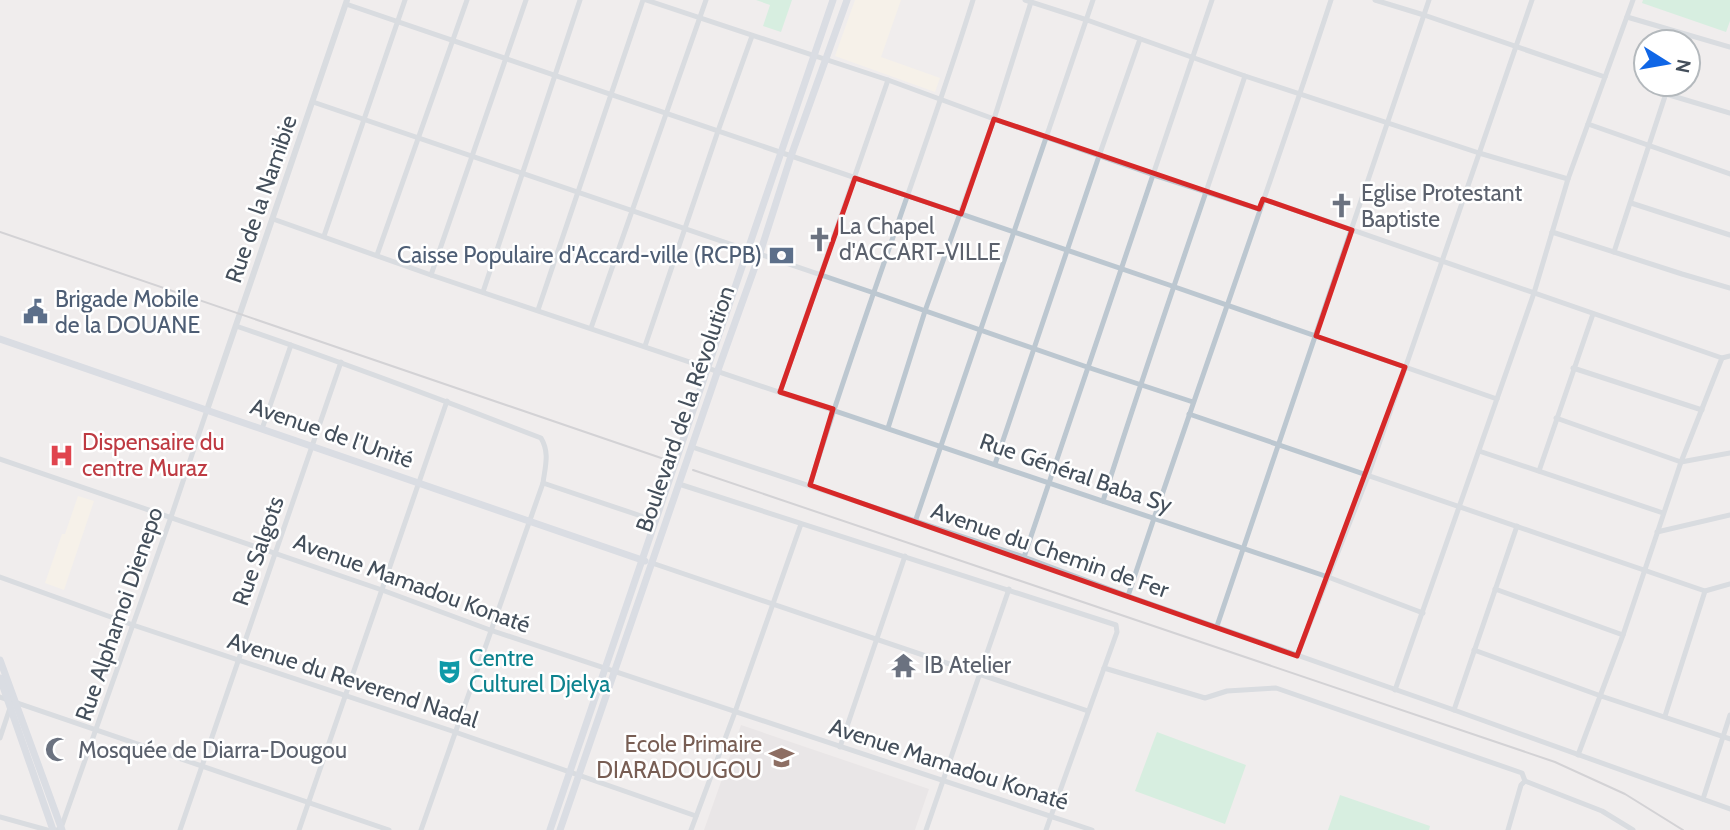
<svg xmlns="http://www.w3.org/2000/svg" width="1730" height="830" viewBox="0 0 1730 830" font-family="Cabin,sans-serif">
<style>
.commercial{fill:#fcf6e4}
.education{fill:#e1dedf}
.green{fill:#b8f0d0}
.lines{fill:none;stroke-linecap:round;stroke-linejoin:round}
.minor{stroke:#bcc7d0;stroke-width:5}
.tertiary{stroke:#bcc7d0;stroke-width:6}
.secondary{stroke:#bec9d7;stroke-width:7}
.rail{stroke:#afb2b8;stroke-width:2}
.marked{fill:none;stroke:#d62828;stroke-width:5;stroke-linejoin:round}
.labels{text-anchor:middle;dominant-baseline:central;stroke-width:5;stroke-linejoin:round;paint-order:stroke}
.worship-label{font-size:23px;fill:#5b616d;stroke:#fff;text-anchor:start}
.street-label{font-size:23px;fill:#444f5b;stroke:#fff}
.service-label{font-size:23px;fill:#4e5e75;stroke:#fff;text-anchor:end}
.health-label{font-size:23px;fill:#be3a42;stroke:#fff;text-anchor:start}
.culture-label{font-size:23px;fill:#0d838f;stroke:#fff;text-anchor:start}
.education-label{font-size:23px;fill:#785e54;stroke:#fff;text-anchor:end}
</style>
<rect width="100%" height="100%" fill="#f0eded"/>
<g class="commercial">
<path d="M855 0H901L881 57 940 78 935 92 835 56Z"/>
<path d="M78 496 94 501 64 590 45 583 62 534H65Z"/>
</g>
<path class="education" d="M741 725 929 789 915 830H704Z"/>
<g class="green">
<path d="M756 0H792L781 32 763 26 770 5Z"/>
<path d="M1643 0H1730V21L1726 32 1642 3Z"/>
<path d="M1157 732 1246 765 1225 824 1135 791Z"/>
<path d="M1340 795 1430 826 1429 830H1328Z"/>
</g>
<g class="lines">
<g class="minor">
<path d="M646 0 888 80 994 119 1154 175 1259 209"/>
<path d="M1025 0 1087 20 1245 76 1479 153 1568 179"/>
<path d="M1375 0 1424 15 1605 77"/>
<path d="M346 4 1175 287 1497 399"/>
<path d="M1627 17 1730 47"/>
<path d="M1666 94 1730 113"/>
<path d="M313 102 874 293 1087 367 1193 402"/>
<path d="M1588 124 1730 174"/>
<path d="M1263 199 1722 358 1730 356"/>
<path d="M1631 203 1730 235"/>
<path d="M273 219 431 275 1328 577 1423 613"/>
<path d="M1552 232 1682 274 1730 288"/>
<path d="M324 236 405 0"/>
<path d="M1614 252 1669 84"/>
<path d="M377 255 467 0"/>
<path d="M431 275 526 0"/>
<path d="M483 292 580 0"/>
<path d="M538 310 643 0"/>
<path d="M236 326C338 361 440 399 541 438 550 453 545 467 543 483L421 830"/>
<path d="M591 328 706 0"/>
<path d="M645 346 718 131 752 36"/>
<path d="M1573 368 1702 410"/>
<path d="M780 392 888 80"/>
<path d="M1189 414 1705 591 1730 584"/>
<path d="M1556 418 1681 462 1730 453"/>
<path d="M888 428 925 311 994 119 1031 2"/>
<path d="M262 429 291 345"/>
<path d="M692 447 1024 557 1128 596 1454 710 1730 809"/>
<path d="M1479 451 1663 513"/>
<path d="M0 459 382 590 490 630 1092 830"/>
<path d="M995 464 1099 156 1140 39"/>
<path d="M1539 471 1593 314"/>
<path d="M543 483 656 521"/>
<path d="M679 484 1116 625 1117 632 1046 830"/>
<path d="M810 485C860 322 922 163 973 0"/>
<path d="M1103 501C1148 358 1198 218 1245 76"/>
<path d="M915 522 1093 0"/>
<path d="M1657 532 1730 515"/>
<path d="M1024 557 1212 0"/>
<path d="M652 563 1088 711"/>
<path d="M0 577 133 625 455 732 696 816"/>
<path d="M1495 589 1623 635"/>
<path d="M1128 596C1194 396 1266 199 1331 0"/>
<path d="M1217 626 1429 0"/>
<path d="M1474 650 1601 696 1730 739"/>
<path d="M1297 656 1368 476 1532 0"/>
<path d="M1104 668 1205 698 1227 691 1276 688 1522 773 1525 781"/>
<path d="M1395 690 1534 293 1568 179 1633 0"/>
<path d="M0 697 389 830"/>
<path d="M1454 710 1517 526"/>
<path d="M1665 716 1705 591"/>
<path d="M0 738 10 708"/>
<path d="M840 747 905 556"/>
<path d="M1578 755 1623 635 1681 462 1722 358"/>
<path d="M1703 799 1730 715"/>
<path d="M0 817 47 830"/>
<path d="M57 830 61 828 171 517 207 410"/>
<path d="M180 830 341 362"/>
<path d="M299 830 447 401"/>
<path d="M691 830 735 712 801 524"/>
<path d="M926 830 1009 589"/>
<path d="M1508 830 1521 785 1525 781 1602 811 1633 830"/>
</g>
<path class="tertiary" d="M207 410 347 0"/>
<g class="secondary">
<path d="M0 339 645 561"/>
<path d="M0 660 62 830"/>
<path d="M0 678 53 830"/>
<path d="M550 830 833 0"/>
<path d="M560 830 718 370 761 250 791 156 847 0"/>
</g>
<g class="rail">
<path d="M0 232 667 460"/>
<path d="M693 470 1555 762 1625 794 1683 830"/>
</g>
</g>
<path d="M0 0H1730V830H0ZM994 119 1259 209 1263 199 1352 230 1316 336 1405 367 1297 656 810 485 833 409 780 392 855 178 961 214Z" fill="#f0eded" fill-opacity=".55" fill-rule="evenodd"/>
<path class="marked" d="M994 119 1259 209 1263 199 1352 230 1316 336 1405 367 1297 656 810 485 833 409 780 392 855 178 961 214Z"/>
<defs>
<symbol id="church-bare" viewBox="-9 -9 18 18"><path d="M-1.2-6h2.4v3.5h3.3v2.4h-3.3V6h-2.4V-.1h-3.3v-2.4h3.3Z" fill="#6b7280" stroke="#fff" stroke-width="2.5" paint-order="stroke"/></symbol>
<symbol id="bank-bare" viewBox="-9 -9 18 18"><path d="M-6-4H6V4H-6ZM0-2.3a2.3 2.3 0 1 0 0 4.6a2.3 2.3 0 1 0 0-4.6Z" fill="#5c6f8a" stroke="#fff" stroke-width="2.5" paint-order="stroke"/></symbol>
<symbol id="civic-bare" viewBox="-9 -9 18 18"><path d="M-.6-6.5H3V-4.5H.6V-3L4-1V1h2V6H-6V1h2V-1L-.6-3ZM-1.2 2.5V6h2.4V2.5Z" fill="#5c6f8a" stroke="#fff" stroke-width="2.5" paint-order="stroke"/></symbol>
<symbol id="hospital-bare" viewBox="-9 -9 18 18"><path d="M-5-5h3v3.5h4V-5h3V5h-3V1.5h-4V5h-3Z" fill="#e0444e" stroke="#fff" stroke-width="2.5" paint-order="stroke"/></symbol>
<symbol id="temple-bare" viewBox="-9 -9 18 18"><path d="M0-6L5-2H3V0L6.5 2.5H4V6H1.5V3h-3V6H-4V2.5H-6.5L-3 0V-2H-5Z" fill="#6b7280" stroke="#fff" stroke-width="2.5" paint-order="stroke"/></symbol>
<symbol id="theatre-bare" viewBox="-9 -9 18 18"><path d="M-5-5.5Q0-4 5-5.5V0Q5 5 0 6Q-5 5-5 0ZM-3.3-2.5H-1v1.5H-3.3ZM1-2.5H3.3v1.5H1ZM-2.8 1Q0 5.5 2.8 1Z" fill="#0f9aa8" stroke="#fff" stroke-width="2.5" paint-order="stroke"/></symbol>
<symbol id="mosque-bare" viewBox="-9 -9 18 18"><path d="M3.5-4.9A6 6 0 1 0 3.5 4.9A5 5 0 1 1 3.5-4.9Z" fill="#6b7280" stroke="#fff" stroke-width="2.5" paint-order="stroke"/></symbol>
<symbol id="school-bare" viewBox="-9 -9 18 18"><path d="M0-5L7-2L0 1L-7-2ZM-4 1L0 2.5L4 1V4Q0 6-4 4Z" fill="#8d6e63" stroke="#fff" stroke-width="2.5" paint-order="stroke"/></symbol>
</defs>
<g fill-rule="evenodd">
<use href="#church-bare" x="1324" y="188" width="35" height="35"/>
<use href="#church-bare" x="802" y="222" width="35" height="35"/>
<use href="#bank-bare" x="764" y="238" width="35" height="35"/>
<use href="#civic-bare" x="18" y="294" width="35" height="35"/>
<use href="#hospital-bare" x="44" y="438" width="35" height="35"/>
<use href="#temple-bare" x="886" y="648" width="35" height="35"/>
<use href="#theatre-bare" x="432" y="654" width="35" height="35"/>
<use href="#mosque-bare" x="40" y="732" width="35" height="35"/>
<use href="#school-bare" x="764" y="740" width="35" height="35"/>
</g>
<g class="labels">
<g class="worship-label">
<text x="1361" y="193">Eglise Protestant<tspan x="1361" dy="26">Baptiste</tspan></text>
<text x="839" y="226">La Chapel<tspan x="839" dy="26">d'ACCART-VILLE</tspan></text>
<text x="924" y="665">IB Atelier</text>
<text x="78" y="750">Mosquée de Diarra-Dougou</text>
</g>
<g class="street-label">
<text transform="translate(261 199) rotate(-71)">Rue de la Namibie</text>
<text transform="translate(685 409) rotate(-71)">Boulevard de la Révolution</text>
<text transform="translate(332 433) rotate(19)">Avenue de l'Unité</text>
<text transform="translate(1076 473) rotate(19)">Rue Général Baba Sy</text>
<text transform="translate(1050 550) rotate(19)">Avenue du Chemin de Fer</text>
<text transform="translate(258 551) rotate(-71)">Rue Salgots</text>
<text transform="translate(412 583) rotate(20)">Avenue Mamadou Konaté</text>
<text transform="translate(119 614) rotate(-71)">Rue Alphamoi Dienepo</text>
<text transform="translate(353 680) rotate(18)">Avenue du Reverend Nadal</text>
<text transform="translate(949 764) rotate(18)">Avenue Mamadou Konaté</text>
</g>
<g class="service-label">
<text x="762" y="255">Caisse Populaire d'Accard-ville (RCPB)</text>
<text x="55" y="299" text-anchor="start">Brigade Mobile<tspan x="55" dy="26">de la DOUANE</tspan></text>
</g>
<g class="health-label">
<text x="82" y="442">Dispensaire du<tspan x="82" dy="26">centre Muraz</tspan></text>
</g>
<g class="culture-label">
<text x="469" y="658">Centre<tspan x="469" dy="26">Culturel Djelya</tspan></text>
</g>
<g class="education-label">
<text x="762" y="744">Ecole Primaire<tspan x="762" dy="26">DIARADOUGOU</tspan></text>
</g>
</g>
<g transform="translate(1667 63) rotate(101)"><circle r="33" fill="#ffffff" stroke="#b4b9bd" stroke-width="2"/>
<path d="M0-5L12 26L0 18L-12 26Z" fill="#1066e6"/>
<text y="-10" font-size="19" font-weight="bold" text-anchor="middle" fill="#444f5b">N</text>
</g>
</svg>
